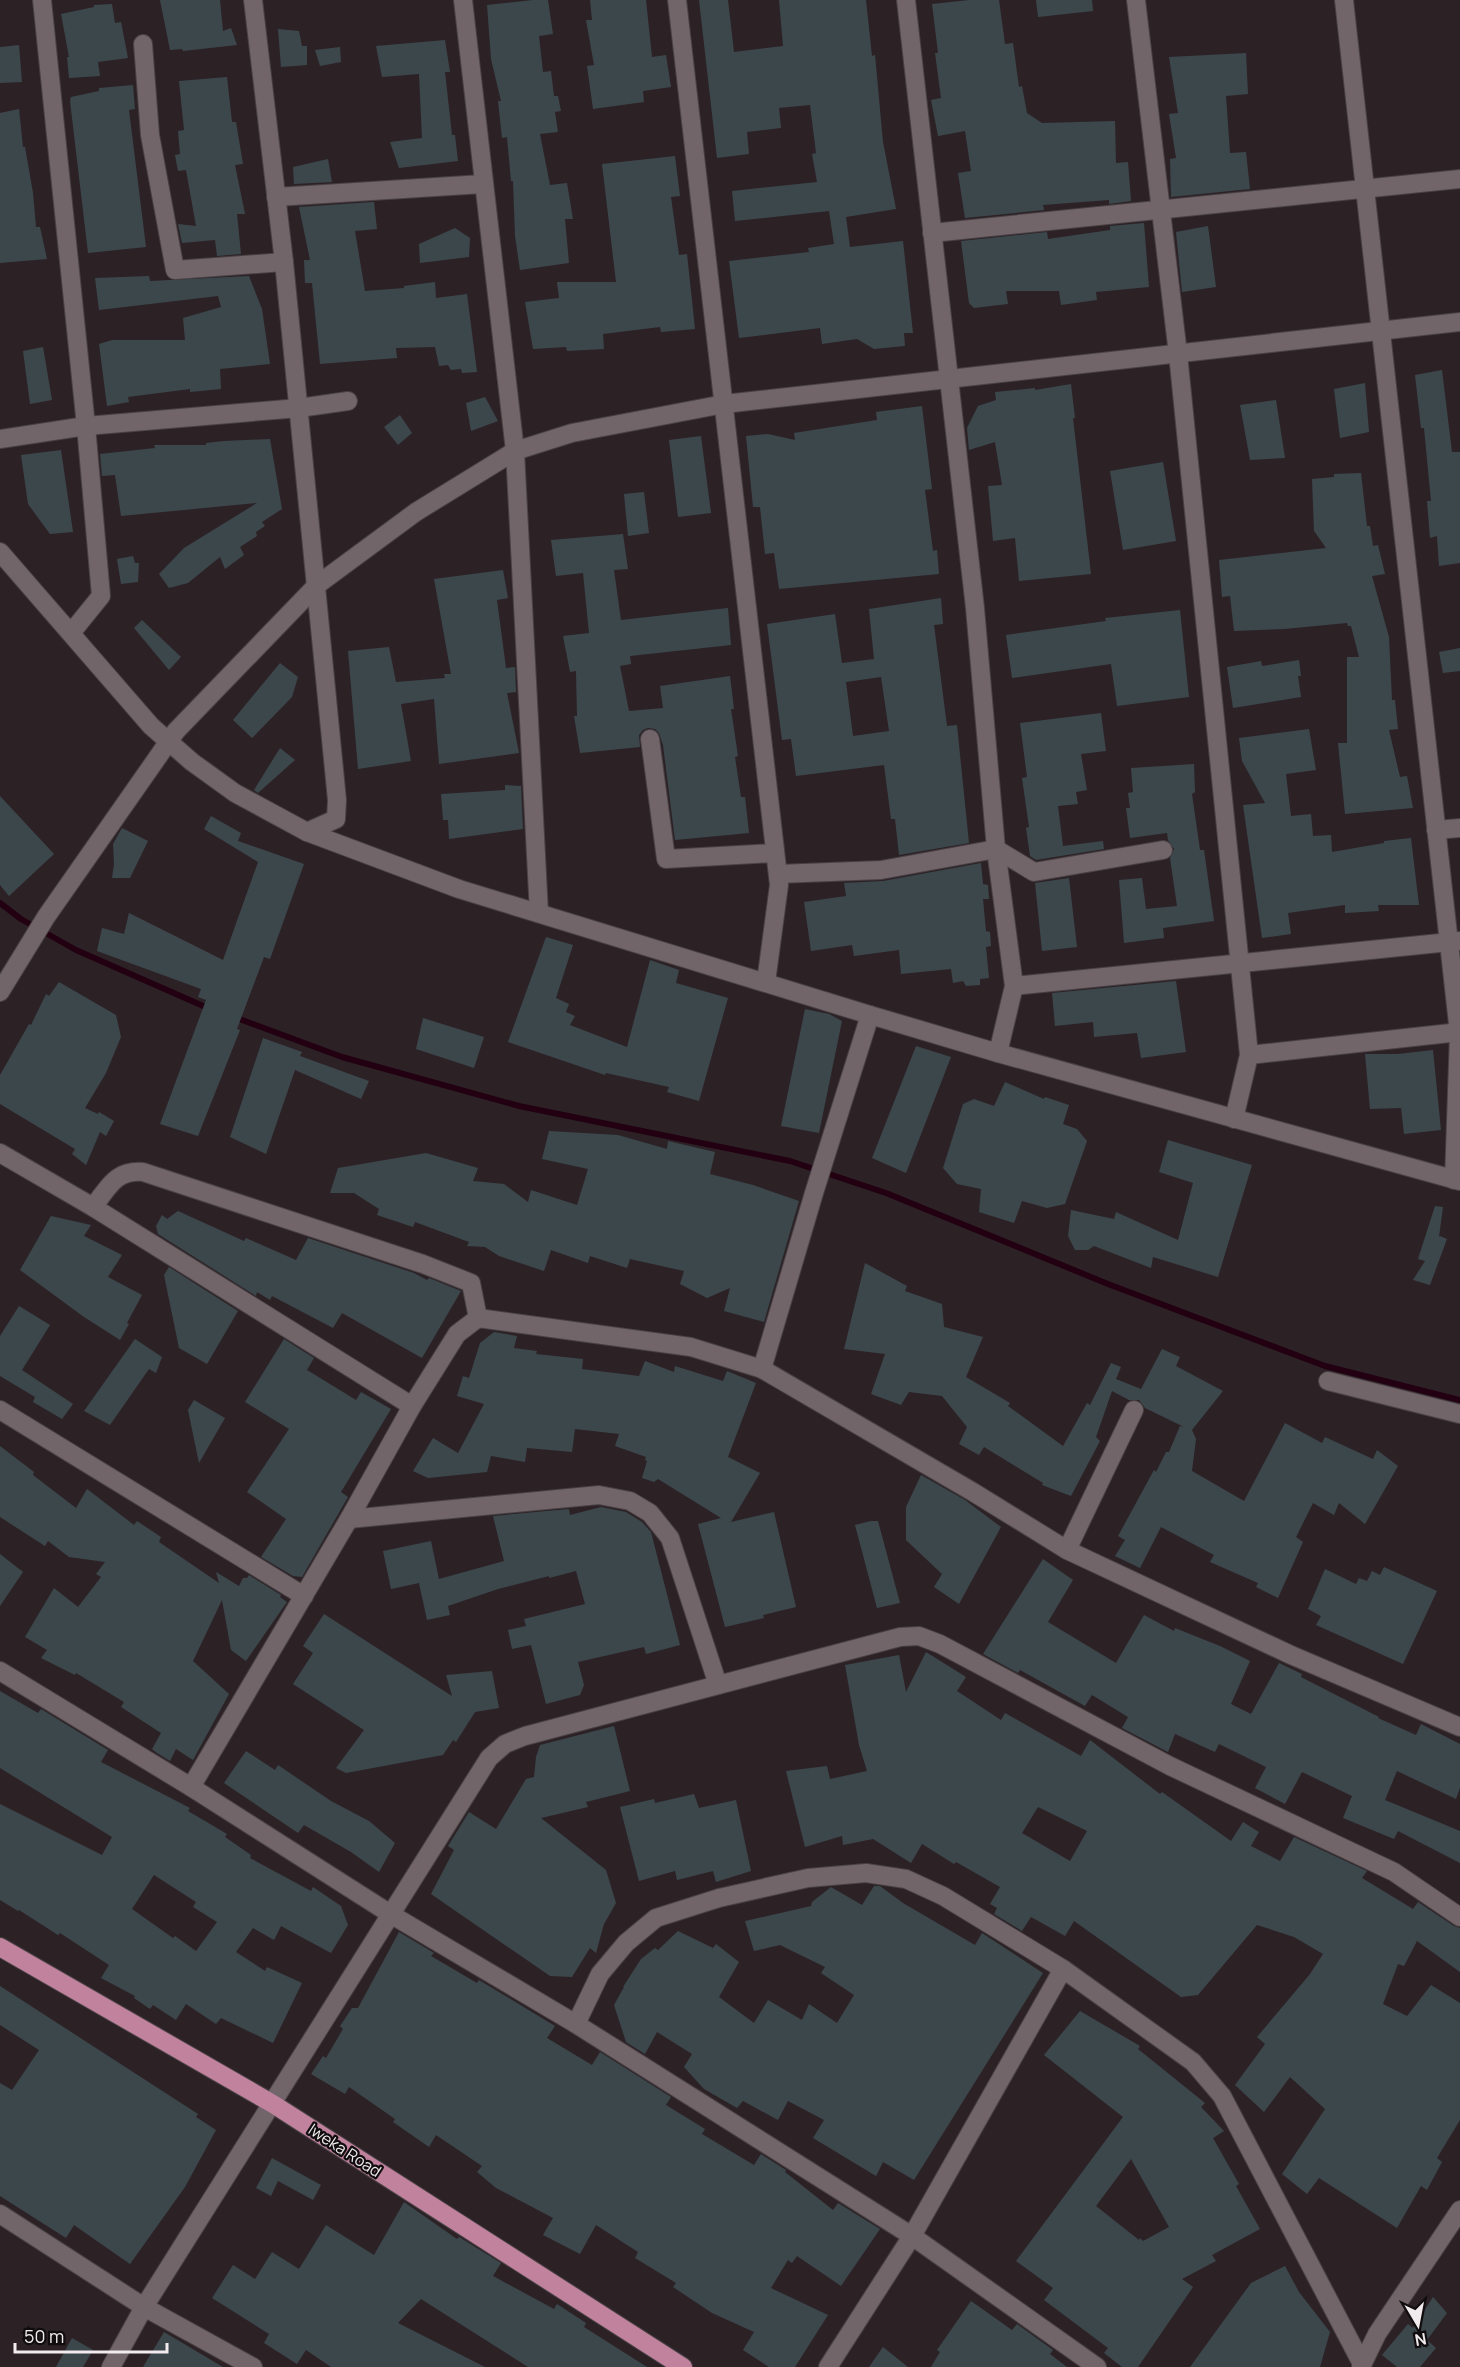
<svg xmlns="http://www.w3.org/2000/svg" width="1460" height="2367" viewBox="0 0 1460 2367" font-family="Manrope,sans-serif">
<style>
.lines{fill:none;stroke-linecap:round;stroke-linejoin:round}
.stream{stroke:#230011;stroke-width:6}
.building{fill:#3c474c;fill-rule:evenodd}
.minor-casing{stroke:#494144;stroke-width:20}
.major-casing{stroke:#494144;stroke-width:20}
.minor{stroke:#71656a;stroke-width:18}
.major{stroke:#c1829e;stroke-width:18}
.labels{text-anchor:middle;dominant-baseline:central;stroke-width:4.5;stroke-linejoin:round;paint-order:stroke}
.street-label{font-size:16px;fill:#f2ebed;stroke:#110d0f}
</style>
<rect width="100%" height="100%" fill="#2c2226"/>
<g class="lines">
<g class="stream">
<path d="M0 903 21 919 76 950 210 1009"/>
<path d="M234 1017 342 1057 519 1106 790 1161 886 1193 1108 1284 1325 1366 1460 1400"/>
</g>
</g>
<g class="building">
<path d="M160 0H220L223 31 231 28 237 45 183 51 182 49 170 50Z"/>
<path d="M533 0H548L553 34 539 36 543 72 551 71 554 96H558L561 111 555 112 558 132 540 134 550 185 567 183 573 219H565L569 263 520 270 515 236 513 181H511L507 137 502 138 498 101H501L491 59 487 5Z"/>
<path d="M590 0H646L652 57 666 55 671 87 643 91 644 102 593 109 587 66 594 65 586 20H592Z"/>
<path d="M699 0H728L734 52 783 46 779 0H866L872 56 875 55 883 142 896 209 846 217 850 247 903 241 913 333H904L905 346 874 349 857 339 822 344 820 328 739 338 729 261 809 252 808 248 834 244 829 211 735 221 732 191 817 182 812 154 816 153 810 105 779 108 781 128 747 132 749 154 717 158Z"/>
<path d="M969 0H999L1005 44 1013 43 1019 87 1022 86 1027 113 1042 123 1115 121 1116 163 1128 162 1131 201 1109 204V200L1043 205 1044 210 965 218 958 173 971 171 965 131 938 136 931 100 941 98 935 53H938L932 4Z"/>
<path d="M1036 0H1092L1093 11 1038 17Z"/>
<path d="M112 4 115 23 121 22 128 58 98 62 100 76 69 78 67 57H69L61 14 94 7V5Z"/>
<path d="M278 29 299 31 302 46H307V65L281 67Z"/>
<path d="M445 40 450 72H445L452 135H455L458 161 399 168 390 142 422 138 419 74 382 77 376 46Z"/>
<path d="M19 45 22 82 0 83V47Z"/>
<path d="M340 47 341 62 320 66 315 50Z"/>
<path d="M1246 53 1248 94 1226 96 1230 153 1246 152 1250 189 1171 197 1170 159 1176 158 1169 114 1178 113 1169 57Z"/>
<path d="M227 77 232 122H236L243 164 235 165 245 214H237L241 254 217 256 215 240 182 243 178 224 196 226 186 170 178 171 175 155 180 154 178 131 184 130 179 81Z"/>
<path d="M133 85 135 109 129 110 146 247 88 253 70 101 71 97 99 91V88Z"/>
<path d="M19 109 23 147H25L33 193 36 227H40L47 259 0 263V113Z"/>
<path d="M675 156 680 196 671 197 679 255 687 254 695 329 661 332 660 327 603 334 604 349 567 351 566 347 533 349 525 302 559 298 557 282H616L602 164Z"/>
<path d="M328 159 332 182 294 184 293 167Z"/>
<path d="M374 202 377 229 355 231 365 291 404 288V286L435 282 436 298 467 294 477 372 462 373 461 369 451 370 448 365 439 366 435 347 396 348 397 358 320 364 312 283H305L304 260H310L299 207Z"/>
<path d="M1144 223 1149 287 1096 292 1097 300 1061 305 1059 291H1006L1008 304 974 308 969 303 961 241 1047 232 1048 239 1110 230V226Z"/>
<path d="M1208 226 1216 287 1182 292 1176 232Z"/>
<path d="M455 228 470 238 469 257 420 263 419 244Z"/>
<path d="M149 276 150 281 249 276 262 309 270 364 220 369 221 389 190 392V389L128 397 129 402 107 406 99 344 112 340H185L183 318 221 307 218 296 99 310 95 278Z"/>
<path d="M43 347 52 400 30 404 23 351Z"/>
<path d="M1442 370 1452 452H1460V563L1439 566 1437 536 1430 538 1427 501H1431L1424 428H1421L1415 375Z"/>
<path d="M1365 383 1369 432 1340 438 1334 389Z"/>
<path d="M1071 384 1075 418H1073L1091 574 1019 581 1015 538 993 541 988 486 1002 485 995 442 969 450 967 428 978 406 996 400 995 392 1035 388V390Z"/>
<path d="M485 397 498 421 471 431 466 403Z"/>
<path d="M1276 400 1285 458 1250 460 1240 405Z"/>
<path d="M922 406 932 489 925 490 933 551 937 550 939 574 779 589 774 553 765 554 760 507H753L746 436 768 434 795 440 794 433 877 420 876 412Z"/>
<path d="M400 415 412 433 398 445 384 427Z"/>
<path d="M701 436 711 513 678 517 669 440Z"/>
<path d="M270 439 282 509 262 522 265 526 256 532 257 536 240 547 244 555 225 569 220 557 188 583 169 588 159 574 184 548 257 503 121 516 115 475 102 476 100 454 155 448 154 445H206V443L224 441Z"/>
<path d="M61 450 73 532 50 534 28 504 21 455Z"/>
<path d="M1163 462 1176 541 1123 550 1110 471Z"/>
<path d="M1361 473 1367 526H1370L1373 546 1378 545 1385 574 1372 576 1389 637 1392 700H1395L1398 729 1389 730 1400 777 1407 776 1413 808 1345 814 1338 743H1347V657H1359L1351 626H1348L1347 623 1284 629 1234 631 1230 596 1222 597 1219 560 1326 548 1314 531 1312 479 1334 477V474Z"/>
<path d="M644 492 649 533 628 536 624 494Z"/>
<path d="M623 534 628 569 614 570 621 620 728 608 731 645 630 656 631 664 620 666 629 711 663 708 660 686 730 676 734 709H731L738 756 735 757 741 797H745L749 833 675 840 663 745 659 733 655 729 648 728 643 730 639 735 640 747 580 753 574 716H577L576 671 570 672 563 636 589 633 583 573 556 576 551 540Z"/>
<path d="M133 556 135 563H139L138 582 121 584 117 559Z"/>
<path d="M503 570 508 598 497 600 506 668 515 667 516 692 507 693 519 753 439 764 434 699 401 704 411 761 358 769 348 651 389 647 396 682 445 678 444 674H451L434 579Z"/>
<path d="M941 598 943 624 934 625 947 726 957 725 969 843 899 855 895 819H891L884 765 796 776 791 739 782 740 767 624 835 614 842 663 874 659 869 609ZM881 677 889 731 853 736 846 682Z"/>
<path d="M1180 610 1189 697 1117 706 1111 664 1012 678 1006 635 1106 621 1105 618Z"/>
<path d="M142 620 181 657 169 670 134 628Z"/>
<path d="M1460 648V671L1443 673 1439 652Z"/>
<path d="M1299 660 1301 676H1298L1301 697 1233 708 1227 667 1261 661 1262 666Z"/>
<path d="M280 663 298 677 292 697 252 738 233 720Z"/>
<path d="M1101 713 1106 751 1081 754 1087 790 1076 792 1078 804 1058 806 1063 846 1103 841 1104 849 1036 860 1030 856 1026 828 1029 827 1022 778 1027 777 1020 723Z"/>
<path d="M1309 729 1316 770 1286 774 1291 816 1311 814 1313 836 1331 835 1332 852 1384 843V841L1411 838 1419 905H1378L1379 911 1345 913V905L1288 913 1291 934 1262 938 1243 805 1265 803 1242 761 1239 738Z"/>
<path d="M280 748 295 760 258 793 254 790Z"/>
<path d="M1194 764 1195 792 1192 794 1200 850H1204L1214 921 1163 928 1164 938 1124 943 1119 880 1142 878 1146 909 1177 906 1170 858 1174 849 1168 840 1167 833 1130 838 1126 808H1130L1128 793 1133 792 1131 768Z"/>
<path d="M505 785 521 786 523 829 449 839 448 820H443L441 794 505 790Z"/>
<path d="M0 796 54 854 9 896 0 885Z"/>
<path d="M211 816 241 833 238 841 304 864 270 959 264 957 237 1029 240 1030 198 1136 160 1124 206 1000 198 997 201 989 97 951 102 928 124 934 129 913 223 960 258 862 204 829Z"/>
<path d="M122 828 148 841 130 878H112L114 864 113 844Z"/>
<path d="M981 863 983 884 988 885 989 899H983L986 931 990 932 991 946 986 947 989 978 980 979V985L966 986 963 981 953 983 951 969 901 974 899 950 854 956 852 945 811 951 804 902 846 896 844 883 883 881Z"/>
<path d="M1069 878 1077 947 1042 951 1035 883Z"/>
<path d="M546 937 573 945 556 998 569 1004 566 1012 575 1016 570 1025 627 1047 650 960 679 970 676 983 728 998 699 1101 667 1092 669 1087 606 1073 605 1075 508 1042Z"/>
<path d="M1176 981 1186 1052 1141 1058 1137 1033 1094 1037 1093 1022 1055 1026 1052 993Z"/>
<path d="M59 982 116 1015 121 1037 106 1073 85 1108 98 1114 99 1112 114 1121 106 1136 100 1132 86 1165 72 1154 75 1149 0 1104V1075L29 1024 31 1025 46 994 49 996Z"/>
<path d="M805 1009 829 1014 842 1021 819 1133 781 1126Z"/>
<path d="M423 1018 484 1037 474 1068 416 1049Z"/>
<path d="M263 1038 302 1052 300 1056 369 1081 361 1099 295 1070 266 1154 230 1137Z"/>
<path d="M916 1046 951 1057 906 1173 872 1158Z"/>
<path d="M1433 1050 1441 1130 1404 1134 1401 1108 1370 1109 1365 1054H1398Z"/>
<path d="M1005 1082 1044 1099 1045 1097 1069 1105 1063 1124 1077 1129 1087 1141 1065 1204 1047 1208 1022 1201 1014 1223 979 1212 981 1189 957 1184 943 1168 963 1104 974 1099 994 1106Z"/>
<path d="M549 1131 618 1135 667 1149 668 1141 715 1152 710 1174 753 1185 799 1201 764 1322 724 1311 730 1288 707 1298 680 1284 684 1271 630 1259 627 1268 590 1256 588 1263 551 1250 544 1271 499 1256 485 1247 467 1246 469 1242 415 1222 413 1227 377 1215 379 1209 354 1193H330L338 1168 426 1153 478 1168 473 1181 504 1184 528 1202 531 1190 577 1205 588 1169 542 1159Z"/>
<path d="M1168 1140 1252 1165 1218 1277 1153 1257 1151 1268 1094 1246 1088 1250H1075L1068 1236 1071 1210 1114 1219 1116 1212 1178 1240 1193 1183 1159 1172Z"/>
<path d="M1435 1206 1443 1207 1439 1237 1440 1236 1447 1239 1430 1285 1413 1280 1425 1261 1418 1259Z"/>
<path d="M178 1211 244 1241 246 1238 296 1260 308 1238 414 1273 427 1280 429 1278 461 1291 422 1358 342 1313 333 1328 272 1296 270 1300 257 1292 256 1296 158 1234 156 1226 162 1215 167 1219Z"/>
<path d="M51 1216 91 1225 84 1236 122 1255 108 1277 142 1295 127 1323 129 1324 120 1340 84 1317 20 1270Z"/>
<path d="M865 1263 907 1286 905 1291 942 1304 944 1327 983 1337 966 1377 1010 1403 1008 1406 1063 1446 1087 1403 1090 1405 1111 1363 1121 1367 1116 1379 1141 1389 1162 1349 1180 1357 1176 1366 1223 1391 1192 1430 1196 1439 1192 1471 1244 1501 1285 1423 1322 1443 1325 1437 1373 1459 1377 1450 1398 1466 1365 1524 1339 1503 1334 1515 1313 1503 1296 1537 1303 1542 1278 1598 1256 1587 1258 1583 1210 1562 1214 1555 1161 1527 1140 1568 1115 1556 1125 1540 1118 1536 1154 1470 1156 1472 1166 1452H1169L1180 1426 1184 1427 1145 1408 1139 1400H1129L1112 1391 1096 1437 1100 1441 1071 1496 1042 1485 1043 1483 984 1447 979 1455 959 1444 967 1427 942 1396 909 1392 901 1405 871 1394 885 1354 844 1349Z"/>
<path d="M169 1267 238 1311 207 1364 179 1348 164 1275Z"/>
<path d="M19 1306 50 1325 22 1370 73 1404 62 1419 33 1402 35 1397 0 1376V1336Z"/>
<path d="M494 1332 517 1336 514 1348 537 1351 536 1354 583 1359 582 1369 639 1376 645 1361 674 1372 675 1366 723 1381 727 1371 756 1383 728 1457 760 1473 731 1522 774 1512 796 1607 763 1615 764 1618 725 1627 698 1524 721 1518 658 1479 654 1482 642 1478 647 1461 645 1460 646 1457 615 1446 619 1434 575 1429 572 1452 527 1448 525 1462 491 1456 487 1472 428 1478 413 1471 433 1438 458 1453 484 1404 457 1396 463 1376 469 1378 480 1343Z"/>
<path d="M135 1339 162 1357 156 1373 149 1369 110 1425 84 1411Z"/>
<path d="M284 1339 314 1358 307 1370 356 1400 361 1392 391 1409 341 1492 348 1497 302 1577 293 1576 261 1557 286 1519 247 1492 289 1429 245 1402Z"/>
<path d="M194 1400 225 1418 199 1463 188 1410Z"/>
<path d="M0 1446 34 1472 33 1475 76 1508 87 1489 134 1525 137 1521 161 1537 159 1542 219 1583 216 1572 239 1586 243 1578H247L249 1575 281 1595 280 1597 287 1602 246 1661 231 1650 222 1600 193 1661 229 1694 193 1760 176 1749 170 1761 157 1753 152 1749 161 1733 121 1707 124 1702 76 1673 75 1675 41 1658 47 1650 25 1637 54 1588 78 1607 101 1577 96 1574 105 1562 69 1557 48 1541 45 1546 0 1517Z"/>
<path d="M921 1475 965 1500 1001 1527 959 1604 934 1587 942 1574 906 1540V1507Z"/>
<path d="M601 1507 626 1512 642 1522 651 1532 680 1645 646 1654 644 1647 578 1662 584 1685 580 1695 546 1704 531 1645 512 1649 508 1630 526 1626 524 1619 585 1604 576 1571 549 1578V1576L498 1589 448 1606 450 1615 427 1620 419 1583 391 1589 383 1551 431 1541 439 1579 504 1561 493 1516 569 1509 570 1515Z"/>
<path d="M871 1521H878L900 1603 877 1608 855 1525Z"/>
<path d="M0 1554 23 1572 0 1606Z"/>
<path d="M1043 1559 1073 1580 1048 1622 1116 1663 1144 1615 1174 1631 1175 1628 1220 1646 1250 1661 1231 1704 1251 1714 1279 1663 1302 1674 1301 1677 1379 1717 1378 1718 1416 1735 1421 1724 1460 1744V1788L1456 1799 1397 1771 1385 1800 1460 1831V1863L1398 1831 1394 1839 1343 1818 1352 1796 1302 1772 1285 1804 1255 1788 1266 1767 1219 1744 1215 1752 1175 1734 1168 1752 1122 1728 1128 1717 1092 1695 1085 1706 1020 1670 1018 1673 983 1654Z"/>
<path d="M1384 1567 1437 1591 1403 1664 1316 1625 1321 1616 1308 1609 1325 1569 1356 1584 1359 1578 1367 1581 1372 1571 1380 1575Z"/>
<path d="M324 1614 452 1696 446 1675 492 1671 499 1708 475 1712 456 1742 453 1740 443 1755 346 1773 336 1768 364 1730 293 1684 313 1653 303 1646Z"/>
<path d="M926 1652 966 1677 957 1691 1001 1720 1005 1713 1081 1756 1090 1740 1160 1794 1162 1792 1231 1841 1243 1822 1259 1832 1251 1846 1280 1861 1294 1837 1367 1871 1362 1878 1413 1909 1418 1902 1454 1926 1460 1928V1972L1417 1941 1404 1966 1398 1964 1383 2004 1407 2016 1431 1985 1460 2003V2120L1437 2158 1442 2162 1427 2190 1421 2186 1397 2228 1319 2178 1307 2194 1282 2174 1325 2109 1290 2077 1264 2112 1235 2085 1265 2044 1257 2037 1310 1974 1323 1954 1294 1937 1257 1925 1198 1995 1181 1997 1074 1921 1065 1936 1031 1917 1022 1931 994 1914 997 1908 990 1904 1000 1887 956 1862 954 1864 922 1844 911 1863 873 1839 843 1845 842 1836 805 1847 786 1771 827 1766 830 1779 867 1771 859 1745 845 1665 899 1655 906 1692ZM1038 1807 1087 1831 1070 1861 1022 1833Z"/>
<path d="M0 1691 38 1713 41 1709 108 1750 101 1762 190 1808 188 1811 227 1834 225 1837 251 1855 250 1858 311 1891 313 1887 341 1906 348 1925 331 1953 281 1926 274 1940 253 1928 236 1952 265 1971 267 1967 302 1983 273 2043 221 2018 216 2024 186 2004 176 2020 153 2005 150 2009 134 1998 135 1996 101 1978 109 1965 60 1933 58 1935 19 1910 18 1911 0 1900V1804L102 1855 112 1837 0 1768ZM154 1875 196 1902 193 1907 217 1922 196 1951 175 1936 173 1938 132 1909Z"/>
<path d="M614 1726 630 1791 586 1802 588 1807 541 1818 606 1870 616 1903 604 1924 596 1953 590 1948 572 1977 550 1976 431 1894 454 1850 448 1846 469 1812 496 1829 526 1779 534 1777 536 1757 540 1745Z"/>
<path d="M246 1751 275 1770 278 1765 331 1801 369 1821 395 1843 379 1872 351 1852 304 1825 298 1833 224 1783Z"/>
<path d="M694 1794 699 1808 736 1800 751 1871 716 1882 713 1871 677 1880 675 1871 639 1881 620 1807 654 1799 655 1803Z"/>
<path d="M874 1886H880L903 1903 975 1945 982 1933 1043 1973 914 2180 883 2162 876 2176 813 2138 824 2120 788 2101 778 2120 743 2101 737 2108 704 2089 684 2067 692 2054 657 2032 645 2054 626 2042 614 2005 624 1987H623L641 1959 655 1948 658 1950 678 1931 713 1948 716 1944 739 1962 719 1997 754 2023 768 2000 802 2020 809 2004 837 2023 854 1995 821 1973 825 1967 780 1945 754 1951 745 1921 811 1906 812 1902 831 1887 862 1905Z"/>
<path d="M399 1932 434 1953 431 1956 477 1983 479 1980 555 2026 547 2038 592 2065 600 2052 671 2097 666 2105 705 2129 702 2134 754 2165 761 2154 786 2170 785 2172 833 2210 838 2203 880 2229 841 2286 797 2256 792 2263 788 2260 771 2288 828 2315 795 2367H769L743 2350 754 2332 712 2313 673 2287 676 2283 635 2258 638 2252 596 2225 580 2254 543 2235 553 2218 496 2188 477 2172 482 2166 436 2135 429 2147 393 2122 395 2119 349 2087 345 2094 311 2074 323 2056 326 2058 343 2029 340 2026 352 2008H358Z"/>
<path d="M0 1986 198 2114 196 2117 216 2130 185 2187 130 2264 74 2225 66 2238 0 2196V2083L12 2090 39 2050 0 2025Z"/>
<path d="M1080 2011 1140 2046 1138 2049 1205 2103 1201 2107 1224 2131 1213 2138 1239 2184 1236 2186 1260 2229 1212 2255 1216 2261 1182 2279 1193 2287 1138 2367H1122L1104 2353 1108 2348 1044 2300 1053 2288 1016 2261 1123 2117 1044 2055ZM1131 2159 1169 2227 1143 2241 1140 2238 1139 2240 1096 2206Z"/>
<path d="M272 2158 321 2185 313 2200 278 2181 271 2196 256 2188Z"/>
<path d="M404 2202 457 2239 459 2237 501 2263 493 2276 554 2309 557 2304 586 2323 584 2327 647 2367H528L421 2299 398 2323 485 2367H331L306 2350 297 2364 264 2343 269 2334 212 2298 233 2265 255 2279 272 2252 299 2269 326 2225 374 2255Z"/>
<path d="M1285 2266 1299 2292 1330 2332 1320 2367H1190L1251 2283Z"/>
<path d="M1433 2297 1447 2313 1427 2340 1436 2348 1420 2367H1397L1382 2355 1408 2324 1413 2328Z"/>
<path d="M971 2301 1012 2330 1017 2324 1053 2350 1050 2354 1067 2367H931L940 2352 937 2350Z"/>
<path d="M164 2332 223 2367H143Z"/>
<path d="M72 2338 93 2350 83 2367H56Z"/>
<path d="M883 2347 908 2367H869Z"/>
</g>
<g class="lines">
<defs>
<g id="minor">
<path d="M42 0 86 426 101 596 71 633"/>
<path d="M253 0 284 262 337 800 336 819 307 832"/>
<path d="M463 0 515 451 539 913"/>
<path d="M677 0 779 885 766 982"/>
<path d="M906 0 975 608 996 849 1014 986 998 1053"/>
<path d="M1136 0 1178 354 1249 1055 1234 1119"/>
<path d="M1344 0 1459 1033 1454 1180"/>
<path d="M143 44 150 135 175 270 284 262"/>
<path d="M276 197 483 184"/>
<path d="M932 233 1460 179"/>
<path d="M0 439 86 426 299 408 348 401"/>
<path d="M0 552 151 726 192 762 235 793 307 832 459 889 870 1015 998 1053 1460 1181"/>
<path d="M650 739 666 859 775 853"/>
<path d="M1436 830 1460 828"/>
<path d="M778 874 881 870 996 849 1034 872 1163 850"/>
<path d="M1014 986 1460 941"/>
<path d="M0 992 46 917 176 731 317 585 416 512 515 451 572 433 724 404 1460 322"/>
<path d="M1249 1055 1460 1032"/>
<path d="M0 1153 93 1207 412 1406"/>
<path d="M93 1207C109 1187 115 1170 143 1172L423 1264 471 1283 478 1318"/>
<path d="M762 1369 814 1193 870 1015"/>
<path d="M1328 1381 1460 1414"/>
<path d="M0 1410 304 1596"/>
<path d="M349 1519 599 1495 630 1501 650 1513 670 1538 718 1685"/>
<path d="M1067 1550 1134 1410"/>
<path d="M0 1671 191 1787 392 1915 576 2024 912 2236 1097 2367"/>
<path d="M191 1787 349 1519 412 1406 457 1334 478 1318 691 1347 762 1369 973 1492 1067 1550 1291 1655 1460 1727"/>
<path d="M576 2024 600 1974 626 1943 656 1918 719 1898 808 1878 866 1873 906 1879 943 1896 1063 1969 1193 2062 1222 2096 1362 2364"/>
<path d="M0 2214 144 2307 253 2367"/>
<path d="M111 2367 144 2307 489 1758 505 1744 525 1736 900 1637 919 1636 940 1644 1170 1766 1394 1872 1460 1917"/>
<path d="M828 2367 912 2236 1063 1969"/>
<path d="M1361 2367 1377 2334 1460 2210"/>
</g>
<path id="major" d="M0 1947 273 2104 683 2367"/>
</defs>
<use href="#minor" class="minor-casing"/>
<use href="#major" class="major-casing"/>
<use href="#minor" class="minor"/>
<use href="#major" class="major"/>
</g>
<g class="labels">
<g class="street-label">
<text transform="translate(345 2150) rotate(33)">Iweka Road</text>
</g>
</g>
<g transform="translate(1418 2325) rotate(170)" stroke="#110d0f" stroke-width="4.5" paint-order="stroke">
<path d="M0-4.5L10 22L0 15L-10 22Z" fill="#f2ebed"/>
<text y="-9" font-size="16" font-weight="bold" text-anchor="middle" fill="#f2ebed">N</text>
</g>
<path d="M15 2343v9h152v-9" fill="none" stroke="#f2ebed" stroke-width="3"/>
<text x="24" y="2343" font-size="18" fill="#f2ebed" stroke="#110d0f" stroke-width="4.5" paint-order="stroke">50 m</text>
</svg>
